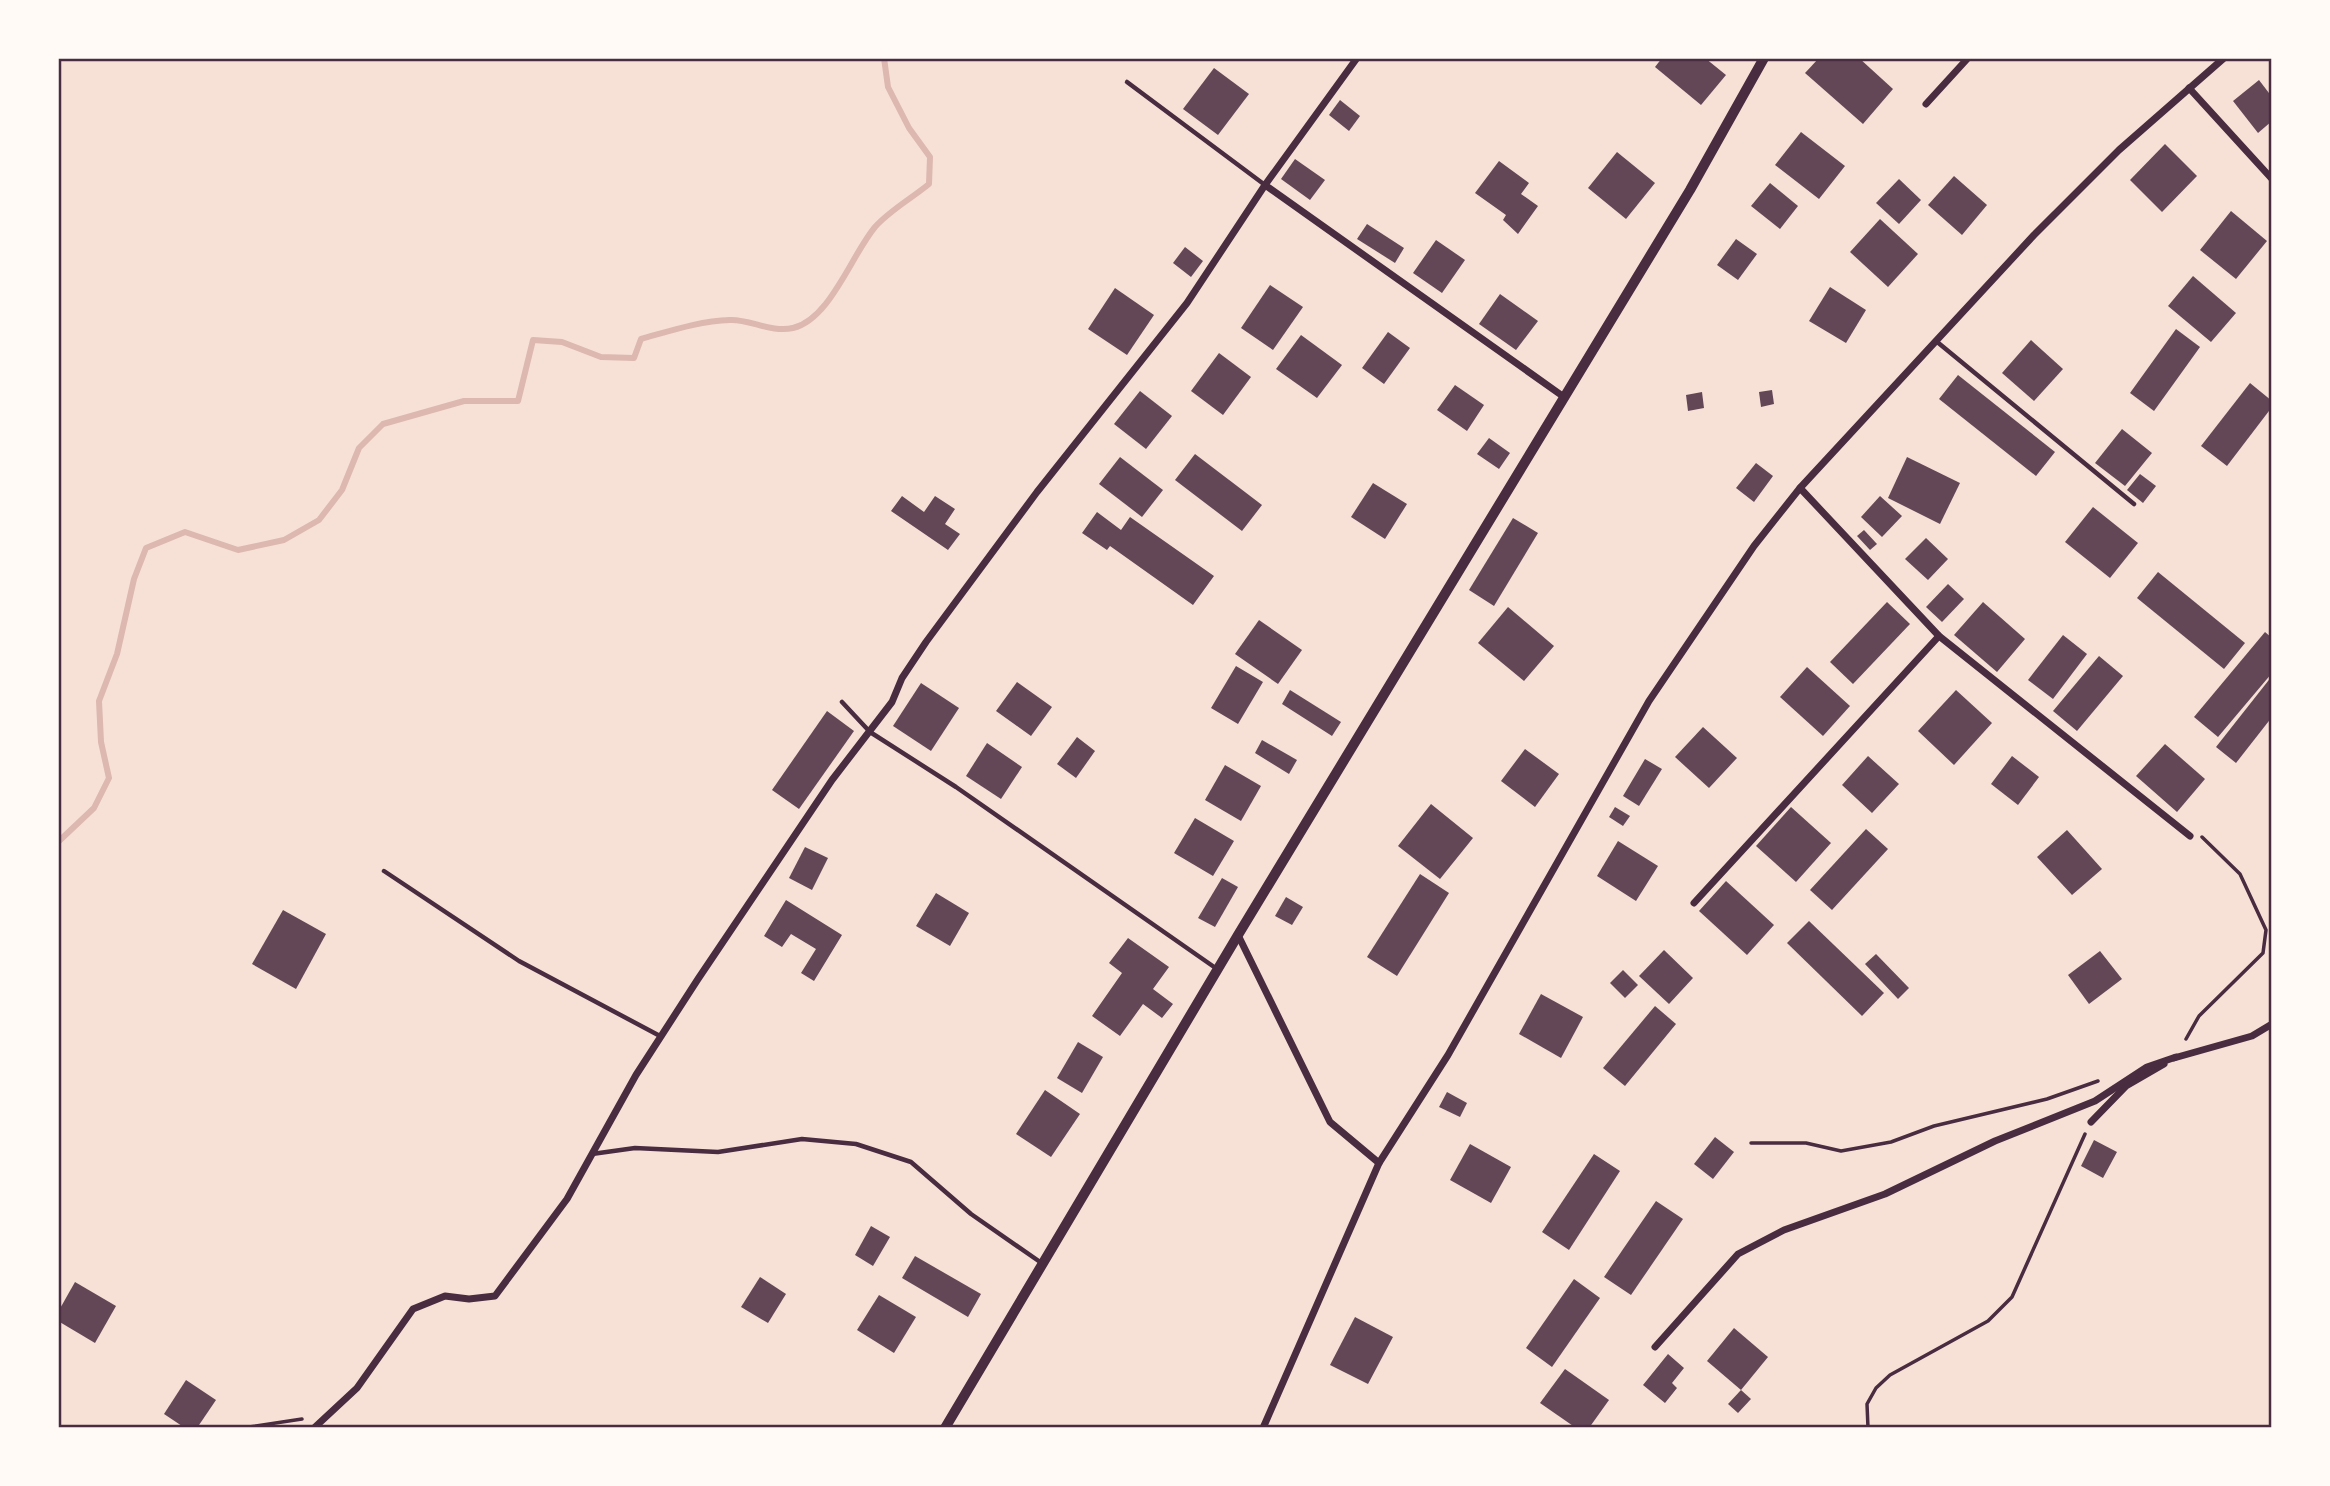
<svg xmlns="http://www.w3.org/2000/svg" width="2330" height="1486" viewBox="0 0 2330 1486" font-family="'Times New Roman',serif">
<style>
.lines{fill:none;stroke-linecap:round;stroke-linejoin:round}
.stream{stroke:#dcb8b0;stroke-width:6}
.building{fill:#644757}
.path{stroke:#4a2c40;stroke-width:3.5}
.service{stroke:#4a2c40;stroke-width:4.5}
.minor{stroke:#4a2c40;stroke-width:7}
.tertiary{stroke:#4a2c40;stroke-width:10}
.neatline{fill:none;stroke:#4a2c40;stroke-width:2.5}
</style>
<rect width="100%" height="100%" fill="#f7e1d7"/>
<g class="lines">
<path class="stream" d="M58 842 94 808 109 778 101 742 99 701 117 654 134 579 146 548 185 532 238 550 284 540 319 520 342 490 359 448 383 424 464 401H518L533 340 562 342 601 357 634 358 641 339C670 331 699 321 730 320 750 319 771 333 793 328 830 319 851 256 875 227 889 211 912 198 929 184L930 157 909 128 888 87 884 58"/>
</g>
<g class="building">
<path d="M1662 58H1705L1726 75 1701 105 1655 67Z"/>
<path d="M1819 58H1859L1893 89 1863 124 1805 73Z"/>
<path d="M1214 68 1249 94 1218 135 1183 109Z"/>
<path d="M2259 80 2272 97V121L2258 133 2233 101Z"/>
<path d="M1340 100 1360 116 1349 131 1329 115Z"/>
<path d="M1801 132 1845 166 1819 199 1775 165Z"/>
<path d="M2165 144 2197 176 2162 212 2130 180Z"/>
<path d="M1617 152 1655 183 1626 219 1588 188Z"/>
<path d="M1295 159 1325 180 1310 200 1281 179Z"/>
<path d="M1499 161 1529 183 1521 194 1538 206 1518 234 1503 220 1506 215 1475 193Z"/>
<path d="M1954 176 1987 205 1962 235 1928 205Z"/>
<path d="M1899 179 1921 200 1899 224 1876 203Z"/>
<path d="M1770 183 1798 206 1780 229 1751 206Z"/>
<path d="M2231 211 2267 241 2236 279 2200 250Z"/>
<path d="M1880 219 1918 254 1888 287 1850 252Z"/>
<path d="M1367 224 1404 248 1395 263 1357 239Z"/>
<path d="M1736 239 1757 254 1738 280 1717 265Z"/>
<path d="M1436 240 1465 260 1442 293 1413 273Z"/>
<path d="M1185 247 1203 261 1191 277 1173 263Z"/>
<path d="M2193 276 2236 313 2211 342 2168 306Z"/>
<path d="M1270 285 1303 307 1273 350 1241 328Z"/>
<path d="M1830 287 1866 310 1846 343 1809 321Z"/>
<path d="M1115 288 1154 315 1127 355 1088 329Z"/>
<path d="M1500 294 1538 321 1516 350 1479 324Z"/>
<path d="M2176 329 2200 347 2154 411 2130 393Z"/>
<path d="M1388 332 1410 348 1384 384 1362 368Z"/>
<path d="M1301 335 1342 365 1317 398 1276 369Z"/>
<path d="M2031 340 2063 369 2034 401 2002 373Z"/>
<path d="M1219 353 1251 377 1223 415 1191 391Z"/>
<path d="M1958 375 2055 452 2036 476 1939 399Z"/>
<path d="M2250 383 2272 401V407L2227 466 2201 446Z"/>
<path d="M1455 385 1484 405 1467 431 1437 410Z"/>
<path d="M1772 390 1774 404 1761 407 1759 392Z"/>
<path d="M1140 391 1172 416 1146 449 1114 424Z"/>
<path d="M1702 392 1704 408 1688 411 1686 395Z"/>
<path d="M2122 429 2152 453 2125 486 2095 463Z"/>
<path d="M1489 438 1510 453 1499 469 1477 454Z"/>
<path d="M1195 454 1262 505 1242 531 1175 480Z"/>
<path d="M1120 457 1163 490 1142 517 1099 484Z"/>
<path d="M1907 457 1960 483 1940 524 1888 498Z"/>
<path d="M1756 463 1773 476 1754 502 1736 488Z"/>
<path d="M2140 474 2156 486 2143 503 2127 490Z"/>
<path d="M1373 483 1407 504 1385 539 1351 517Z"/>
<path d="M902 496 924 512 935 496 955 509 945 524 960 534 948 550 891 511Z"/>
<path d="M1880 496 1902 516 1882 537 1861 517Z"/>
<path d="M2093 507 2138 543 2110 578 2065 542Z"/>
<path d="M1097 512 1121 530 1130 517 1214 576 1193 605 1110 546 1107 550 1082 533Z"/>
<path d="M1513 518 1538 533 1494 606 1469 590Z"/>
<path d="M1864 530 1877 544 1870 550 1857 536Z"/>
<path d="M1926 538 1948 559 1928 580 1905 559Z"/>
<path d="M2158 572 2245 643 2224 669 2137 598Z"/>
<path d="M1948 584 1964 599 1942 622 1926 607Z"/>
<path d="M1887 602 1910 624 1853 684 1830 662Z"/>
<path d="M1983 602 2025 639 1997 672 1954 635Z"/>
<path d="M1508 607 1554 646 1524 681 1478 643Z"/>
<path d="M1259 620 1302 650 1278 684 1235 654Z"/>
<path d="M2265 632 2272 638V673L2218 737 2194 717Z"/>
<path d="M2063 635 2087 654 2053 699 2028 680Z"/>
<path d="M2099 656 2123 676 2077 731 2053 711Z"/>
<path d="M1236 666 1263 682 1238 724 1211 708Z"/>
<path d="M1807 667 1850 706 1823 736 1780 697Z"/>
<path d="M2272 676V717L2236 763 2216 747Z"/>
<path d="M1017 682 1052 707 1031 736 996 711Z"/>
<path d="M921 683 959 708 931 751 893 726Z"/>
<path d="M1290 690 1341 722 1332 736 1282 704Z"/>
<path d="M1956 690 1992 723 1954 765 1918 731Z"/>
<path d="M827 711 854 731 799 809 772 790Z"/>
<path d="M1703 727 1737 758 1709 788 1675 757Z"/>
<path d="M1077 737 1095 751 1076 778 1057 764Z"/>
<path d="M1262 740 1297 760 1289 774 1255 753Z"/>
<path d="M987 743 1022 767 1001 799 966 776Z"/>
<path d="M2165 744 2205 779 2177 812 2136 776Z"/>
<path d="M1525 749 1559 774 1535 807 1501 781Z"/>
<path d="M1868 756 1899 784 1872 813 1842 785Z"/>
<path d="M2012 756 2039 777 2018 805 1991 784Z"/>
<path d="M1645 759 1662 769 1639 806 1623 796Z"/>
<path d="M1225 765 1261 786 1241 821 1205 800Z"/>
<path d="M1431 804 1473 838 1440 879 1398 846Z"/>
<path d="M1615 807 1630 816 1623 826 1609 817Z"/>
<path d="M1791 807 1831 843 1796 882 1756 846Z"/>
<path d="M1195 818 1234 841 1213 876 1174 853Z"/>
<path d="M1866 829 1888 849 1832 910 1810 890Z"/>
<path d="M2067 830 2102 869 2072 895 2037 857Z"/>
<path d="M1618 841 1658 866 1636 901 1597 876Z"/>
<path d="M805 847 828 858 812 890 789 878Z"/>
<path d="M1420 874 1449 893 1397 976 1367 957Z"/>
<path d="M1222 878 1238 887 1215 927 1198 918Z"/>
<path d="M1726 881 1774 925 1747 955 1699 911Z"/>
<path d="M936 893 969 913 950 946 916 926Z"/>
<path d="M1286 897 1303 907 1292 925 1275 916Z"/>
<path d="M786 900 842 935 814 981 801 973 816 949 791 934 782 947 764 936Z"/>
<path d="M283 910 326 934 296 989 252 964Z"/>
<path d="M1809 921 1884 993 1862 1016 1787 943Z"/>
<path d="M1128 938 1169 967 1153 989 1173 1004 1162 1018 1143 1004 1120 1036 1092 1016 1122 973 1109 963Z"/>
<path d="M1664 950 1693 978 1669 1004 1639 976Z"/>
<path d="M2100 951 2122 979 2089 1004 2068 975Z"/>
<path d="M1876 954 1909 988 1898 999 1865 964Z"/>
<path d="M1623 970 1638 985 1625 998 1610 983Z"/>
<path d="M1541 994 1583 1017 1561 1058 1519 1034Z"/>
<path d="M1655 1006 1676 1024 1625 1086 1603 1068Z"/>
<path d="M1078 1042 1103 1057 1082 1093 1057 1078Z"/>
<path d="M1045 1090 1080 1114 1051 1157 1016 1134Z"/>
<path d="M1447 1092 1467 1103 1460 1117 1439 1107Z"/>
<path d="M1715 1137 1734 1152 1713 1179 1694 1164Z"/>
<path d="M2094 1140 2117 1152 2103 1178 2081 1166Z"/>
<path d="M1470 1144 1511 1167 1491 1203 1450 1180Z"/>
<path d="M1594 1154 1620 1171 1569 1250 1542 1232Z"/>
<path d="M1656 1201 1683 1219 1631 1295 1604 1277Z"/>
<path d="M871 1226 890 1237 873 1266 855 1255Z"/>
<path d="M915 1256 981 1294 968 1317 902 1278Z"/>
<path d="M760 1277 786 1294 768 1323 741 1307Z"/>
<path d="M1574 1279 1600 1298 1552 1367 1526 1348Z"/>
<path d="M75 1282 116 1306 95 1343 58 1321V1312Z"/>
<path d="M879 1295 916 1317 894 1353 857 1330Z"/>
<path d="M1355 1317 1393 1337 1368 1384 1330 1365Z"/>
<path d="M1734 1328 1768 1357 1741 1390 1707 1361Z"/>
<path d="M1668 1354 1684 1368 1672 1383 1677 1388 1665 1403 1643 1385Z"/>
<path d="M1565 1369 1609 1400 1589 1428H1576L1540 1403Z"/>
<path d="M186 1380 216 1400 197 1428H185L164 1414Z"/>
<path d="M1741 1390 1751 1399 1738 1413 1728 1404Z"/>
</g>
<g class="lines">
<g class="path">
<path d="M2186 1039 2199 1016 2263 953 2266 930 2240 874 2202 837"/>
<path d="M1751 1143H1806L1841 1151 1891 1142 1934 1126 2047 1099 2098 1081"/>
<path d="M242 1428 302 1419"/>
<path d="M1868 1428 1867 1404 1876 1388 1890 1375 1988 1321 2012 1297 2085 1134"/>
</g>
<g class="service">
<path d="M1127 82 1265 185"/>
<path d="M1936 341 2134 504"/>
<path d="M842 702 870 732 956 787 1217 969"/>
<path d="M384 871 519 961 660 1036"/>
<path d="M592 1154 635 1148 718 1152 802 1139 856 1144 911 1162 971 1214 1043 1264"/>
</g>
<g class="minor">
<path d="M2189 88 2272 179"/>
<path d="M1926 104 1968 58"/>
<path d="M1265 185 1564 397"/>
<path d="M1800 488 1939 636 2190 836"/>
<path d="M1694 903 1939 636"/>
<path d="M1238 935 1330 1122 1379 1163"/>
<path d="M2174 1058 2252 1036 2272 1024"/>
<path d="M2091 1122 2126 1086 2164 1064"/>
<path d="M1655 1347 1738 1254 1784 1230 1885 1194 1995 1141 2095 1101 2147 1067 2176 1057"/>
<path d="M314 1428 357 1388 413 1309 445 1296 469 1299 495 1296 567 1199 636 1075 698 979 832 780 892 702 902 678 926 642 1037 492 1187 303 1265 185 1357 58"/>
<path d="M1263 1428 1379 1163 1448 1055 1649 701 1754 546 1800 488 2034 235 2119 150 2224 58"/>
</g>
<path class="tertiary" d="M945 1428 1238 935 1690 190 1764 58"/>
</g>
<rect width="2330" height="1486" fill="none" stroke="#fffaf5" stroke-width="119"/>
<rect x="60" y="60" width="2210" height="1366" class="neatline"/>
</svg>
